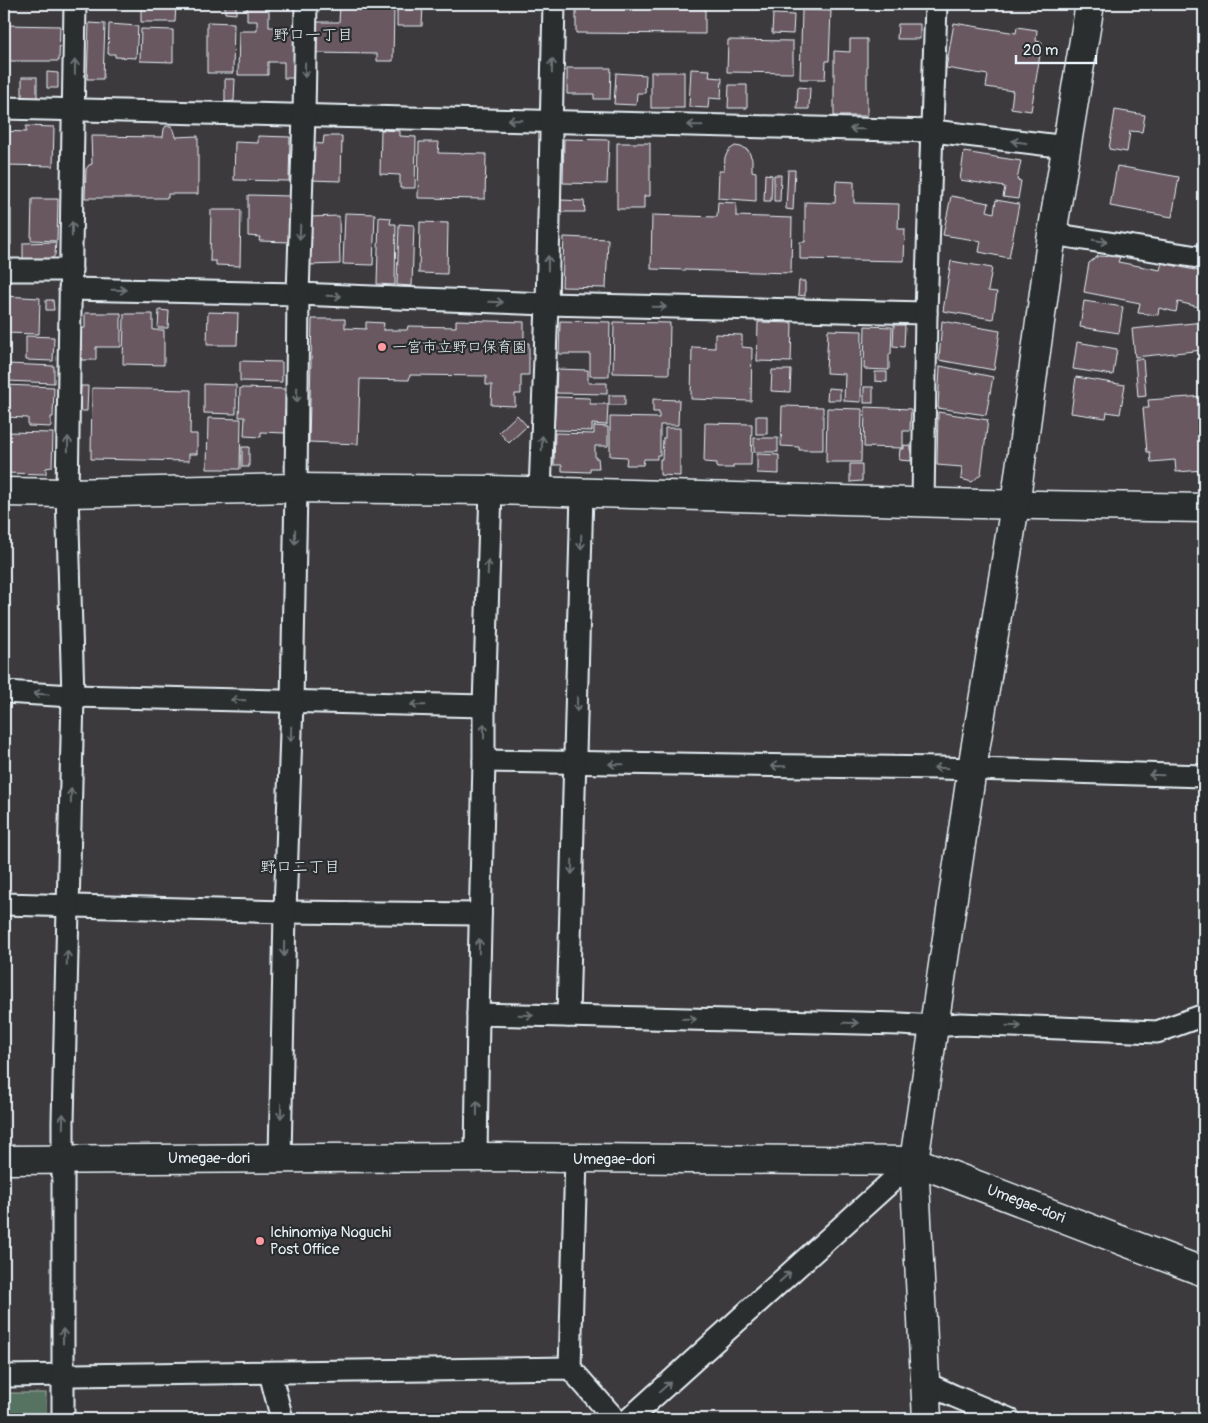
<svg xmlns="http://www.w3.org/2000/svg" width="1208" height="1423" viewBox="0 0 1208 1423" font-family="Pangolin,'Klee One',sans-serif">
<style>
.green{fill:#577260;stroke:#a0b2ac}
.building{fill:#695861;stroke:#e8f1f8}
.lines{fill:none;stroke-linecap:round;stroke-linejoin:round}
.street-casing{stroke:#e8f1f8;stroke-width:25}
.secondary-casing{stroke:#e8f1f8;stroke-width:31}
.street{stroke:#2a2d2e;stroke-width:21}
.secondary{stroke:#2a2d2e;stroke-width:28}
.oneway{stroke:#6c7275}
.poi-dot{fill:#ff9aa2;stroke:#2a2d2e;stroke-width:2}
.labels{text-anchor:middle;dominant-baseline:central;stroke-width:4.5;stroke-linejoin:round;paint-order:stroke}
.poi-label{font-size:15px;fill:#e8f1f8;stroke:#2a2d2e;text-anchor:start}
.street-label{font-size:15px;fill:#e8f1f8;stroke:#2a2d2e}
.neighbourhood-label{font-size:16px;fill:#e8f1f8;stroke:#2a2d2e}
</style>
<rect width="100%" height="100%" fill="#3d3a3d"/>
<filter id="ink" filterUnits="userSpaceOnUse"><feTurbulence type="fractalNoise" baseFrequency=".02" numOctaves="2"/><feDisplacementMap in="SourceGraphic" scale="10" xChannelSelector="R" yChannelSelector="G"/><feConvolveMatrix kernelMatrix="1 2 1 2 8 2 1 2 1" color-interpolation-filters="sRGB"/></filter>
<g filter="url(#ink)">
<rect class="green" x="4" y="1393" width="42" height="26"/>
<g class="building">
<path d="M141 4H176L175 22H141Z"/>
<path d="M243 4H297V6H269V27L296 28 295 78H284V62H268V75H238L239 31H257V21H247V5Z"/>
<path d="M340 4 394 6 393 61H377V54L315 53V22H339Z"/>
<path d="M401 4H423L422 26H397V6H401Z"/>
<path d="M576 4H705V34L576 33Z"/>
<path d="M742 4H795L794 8 742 7Z"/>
<path d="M806 4H868V9L806 6Z"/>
<path d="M876 4H922V6Z"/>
<path d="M225 5 236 6V14L225 13Z"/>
<path d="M802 10 831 11 829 61H826L825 79H800Z"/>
<path d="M773 14 794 15 793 34 772 33Z"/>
<path d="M207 22 234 23 233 73H207Z"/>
<path d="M89 23 105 24 103 79H87Z"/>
<path d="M954 23 1016 33 1017 27 1037 30 1036 41 1042 42 1031 111 1011 108 1013 91 986 87 988 75 946 68Z"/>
<path d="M109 24 138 26 136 58 115 57V54H108Z"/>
<path d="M898 24H920V39H897Z"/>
<path d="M5 25 60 26 59 61H4Z"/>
<path d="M141 29 173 30V62L140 61Z"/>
<path d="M850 39H867V116H834V51L850 52Z"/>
<path d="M728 40 793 41V73L727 72Z"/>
<path d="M567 68H611L610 99H594V94H567Z"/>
<path d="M691 69 710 70 709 77 722 78 721 99 709 98 708 108 689 107Z"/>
<path d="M47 72 58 73V88H47Z"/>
<rect x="651" y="72" width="33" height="36"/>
<path d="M616 73 646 75 645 93H637L636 105 614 104Z"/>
<rect x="22" y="77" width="15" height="21"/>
<path d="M225 79H235L234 101 225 102Z"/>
<path d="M729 85H747V108H728Z"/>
<path d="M798 87 810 88 809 109H797Z"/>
<path d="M1115 110 1145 115 1142 132 1130 131 1127 152 1109 149Z"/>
<path d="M26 126 54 127 53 166 4 165V131L26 132Z"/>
<path d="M166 126H171L174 130 176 137 198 136V194H168V198H85L86 169 89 165 92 164 91 136 163 137 164 129Z"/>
<path d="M381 130 400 131V136L416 137 415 188H400V175L380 174Z"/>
<path d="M258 136 290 137 289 181 234 180 235 142 258 143Z"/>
<path d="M324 136H342L341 181 310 180 311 143 323 144Z"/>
<path d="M1202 137H1204V169L1198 168Z"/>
<path d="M564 139 609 140 607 184 563 183Z"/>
<path d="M419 142H439L438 153 486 154 485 199 418 198Z"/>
<path d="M617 143H650V196H644V209H617Z"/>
<path d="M735 146 741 147 748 150 752 159V171L756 172V201L718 198 719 171H724L725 157 729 150Z"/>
<path d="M964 152 1021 161 1017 180 1021 181 1018 199 1003 197 1005 187 960 180Z"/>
<path d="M1117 166 1179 177 1172 217 1110 206Z"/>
<path d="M788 170H795L793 210 786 209Z"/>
<path d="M765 174 772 175 771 201H764Z"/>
<path d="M774 175H781L780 201H774Z"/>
<path d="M836 181 854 182V203L899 204 898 229H905L904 261 800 259V242H805V202L835 203Z"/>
<path d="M4 195V210L11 209V245H4Z"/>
<path d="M248 195 291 196 290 242 259 241 260 237 248 236Z"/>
<path d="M951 196 989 203 987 211 994 213 996 200 1019 204 1009 258 979 252 981 241 943 235Z"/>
<path d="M32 199H58L57 241 31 240Z"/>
<path d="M561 200 584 201 585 212H561Z"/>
<path d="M718 202 736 203V216L792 218 791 273 651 269 652 215 717 217Z"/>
<path d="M211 210H241L240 266 216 265V261H210Z"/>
<path d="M345 213 375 214 373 265 343 264Z"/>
<path d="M339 216 340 264 309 265V217Z"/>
<path d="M379 217 391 218 390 224H396L395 285 377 284Z"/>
<path d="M420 222 448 223 447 274 419 273Z"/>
<path d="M399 224 414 225 412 286 397 285Z"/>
<path d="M564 237 608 239 606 288 562 287Z"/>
<path d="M56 242 55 255 49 262H23V243Z"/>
<path d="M1098 256 1120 257 1118 262 1160 270 1162 263 1204 272V313L1198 312 1199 307 1178 302 1176 312 1159 308 1158 315 1138 313 1140 303 1084 292 1089 263Z"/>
<path d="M951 261 992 268 988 291 997 292 993 319 943 311Z"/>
<path d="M799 281H805V296L798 295Z"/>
<path d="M4 296 40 298 39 334 4 333Z"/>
<path d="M46 300H53L54 310H46Z"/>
<path d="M1084 301 1123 307 1119 333 1080 327Z"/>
<path d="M159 310 169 311 168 328H158Z"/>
<path d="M208 312 238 313 237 345H207Z"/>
<path d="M85 313H121V347H96V360H81V329L85 328Z"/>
<path d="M124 314H153V330H164V365L123 364Z"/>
<path d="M312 319H345V328L366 329V322L384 323 383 330H407L408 326 456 327V320L524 322V343H529V375H521V394H515V406L491 405 492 385H486V376L410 375 409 380 360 379 358 444 309 442Z"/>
<path d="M560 321 610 322 609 376H590V354H559Z"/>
<path d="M942 321 1000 331 994 370 939 360Z"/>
<path d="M614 322 670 323 669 374 613 373Z"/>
<path d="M758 322 792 323 791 362 757 361Z"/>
<path d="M1204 322V350L1135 357 1132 329Z"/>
<path d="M894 325H905L904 347 893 346Z"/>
<path d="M865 326 892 327 891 354H889V370L864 369Z"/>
<path d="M828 330 862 331 861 402 844 401 845 374 826 373Z"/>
<path d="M715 334 742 335V347L752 348 751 401 691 399 692 347 715 348Z"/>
<path d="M26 336 54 337 53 361 26 360Z"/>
<path d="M1077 342 1117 349 1113 375 1073 369Z"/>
<path d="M1135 359H1143L1146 396 1138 397Z"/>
<path d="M240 361 282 362V382L240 381Z"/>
<path d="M8 364 54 366V383L7 381Z"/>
<path d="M940 366 993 377 986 415 938 408Z"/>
<path d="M557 369 588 370V383H607V394L556 393Z"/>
<path d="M772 370H791L790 392 771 391Z"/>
<path d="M875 372H887V382L875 381Z"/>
<path d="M1076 377 1125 385 1120 414 1107 412 1106 418 1071 413Z"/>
<path d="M204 384 236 385V414L204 413Z"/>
<path d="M5 385 54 387 53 417H51V427L28 426V418L4 417Z"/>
<path d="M81 386H88L87 411H80Z"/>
<rect x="864" y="387" width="9" height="16"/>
<path d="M92 388 191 390 190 434H197V454H189V461L91 459Z"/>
<path d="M240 388 288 389V410H285V433L261 432V437L244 436 245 417H239Z"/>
<path d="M828 388 840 389V400H827Z"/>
<rect x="609" y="395" width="16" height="10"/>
<path d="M1204 396V470L1176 472 1175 460 1151 462 1150 452H1147L1143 408H1149L1148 400Z"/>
<path d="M556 397 590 398V404H608L607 425 592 424V431L554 430Z"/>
<path d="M653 399 679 400 678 425H660V455H657V459H644L643 465H626L627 457 610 456V417L659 418V412H653Z"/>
<path d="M782 406 823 407V450H799V447L781 446Z"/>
<path d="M865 407 911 409 910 431H903V448L864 447Z"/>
<path d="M827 408 862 409 861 462H826Z"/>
<path d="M938 412 988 420 981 474 972 482 961 479 962 467 937 465Z"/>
<path d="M517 415 527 426 509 443 499 432Z"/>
<rect x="756" y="416" width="11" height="18"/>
<path d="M208 418 241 419 240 469H207Z"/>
<path d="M705 423 752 424 751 465H733V468H717V463L704 462Z"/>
<path d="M594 426 608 427V446H595V458H598L599 468H590V472L562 471V465H554L555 433 594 434Z"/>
<path d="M665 428H680V476L660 475V459H662L663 438H665Z"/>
<path d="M5 432 53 433 52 467 46 468V474L4 473Z"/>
<rect x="754" y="438" width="24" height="14"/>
<path d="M904 445 911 446V461L899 460 900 449H904Z"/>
<rect x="242" y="447" width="7" height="20"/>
<path d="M757 454 779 455V474L757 473Z"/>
<path d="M850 464H862V481L850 482Z"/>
</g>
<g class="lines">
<defs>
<g id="street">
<path d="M4 108 933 131 1067 147"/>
<path d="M1052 234 1204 258"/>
<path d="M4 270H71"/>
<path d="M70 289 298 294 547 304 926 313"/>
<path d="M540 492 547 304 554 4"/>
<path d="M923 502 926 313 936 4"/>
<path d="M4 692 73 696 484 706"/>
<path d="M484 761 940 768 1204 776"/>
<path d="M4 904 285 912 480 914"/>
<path d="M478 1014 900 1024 934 1026 961 1024 1157 1032 1204 1015"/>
<path d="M568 1016 582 493"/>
<path d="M476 1157 478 1014 484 761V706L491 490"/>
<path d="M280 1158 285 912 292 702 296 488 298 294 304 115 306 4"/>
<path d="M570 1368 576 1159"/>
<path d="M270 1373 282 1419"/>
<path d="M4 1376 570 1368 615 1419"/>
<path d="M925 1383 954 1396 1009 1419"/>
<path d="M63 1419V1122L73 696 67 493 75 4"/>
<path d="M629 1419 914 1161"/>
</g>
<g id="secondary">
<path d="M4 492 67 493 296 488 491 490 979 504 1204 508"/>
<path d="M4 1160 476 1157 914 1161 1204 1272"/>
<path d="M927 1419 914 1161 972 769 1015 505 1052 234 1090 4"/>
</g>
</defs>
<use href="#street" class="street-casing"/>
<use href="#secondary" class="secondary-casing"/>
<use href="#street" class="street"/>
<use href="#secondary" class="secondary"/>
</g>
<defs><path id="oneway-shaft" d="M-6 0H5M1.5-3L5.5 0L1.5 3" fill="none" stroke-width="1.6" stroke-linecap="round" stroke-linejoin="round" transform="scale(1.25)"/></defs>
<g class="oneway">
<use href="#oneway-shaft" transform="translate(552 66) rotate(-89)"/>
<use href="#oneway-shaft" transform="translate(75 67) rotate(-89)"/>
<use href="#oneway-shaft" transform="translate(305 70) rotate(91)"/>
<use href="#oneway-shaft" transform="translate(515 120) rotate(-179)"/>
<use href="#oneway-shaft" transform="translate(695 125) rotate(-179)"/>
<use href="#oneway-shaft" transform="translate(857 129) rotate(-179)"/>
<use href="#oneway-shaft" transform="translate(1019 142) rotate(-173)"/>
<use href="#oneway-shaft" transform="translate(72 229) rotate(-89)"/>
<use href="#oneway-shaft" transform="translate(300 232) rotate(92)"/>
<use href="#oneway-shaft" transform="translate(1100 241) rotate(9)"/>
<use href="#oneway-shaft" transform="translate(548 263) rotate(-89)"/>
<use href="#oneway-shaft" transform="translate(119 290) rotate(1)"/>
<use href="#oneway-shaft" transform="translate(334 296) rotate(2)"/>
<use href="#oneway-shaft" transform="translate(496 302) rotate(2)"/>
<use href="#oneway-shaft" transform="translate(659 307) rotate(1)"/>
<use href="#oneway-shaft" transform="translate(297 395) rotate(91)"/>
<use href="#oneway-shaft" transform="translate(542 443) rotate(-88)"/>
<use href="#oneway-shaft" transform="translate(68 444) rotate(-89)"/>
<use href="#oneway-shaft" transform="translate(295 537) rotate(91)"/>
<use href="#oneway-shaft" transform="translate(581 542) rotate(92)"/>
<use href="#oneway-shaft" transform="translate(488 568) rotate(-88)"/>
<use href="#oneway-shaft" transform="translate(41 694) rotate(-177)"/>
<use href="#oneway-shaft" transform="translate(238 700) rotate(-178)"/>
<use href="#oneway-shaft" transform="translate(577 704) rotate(91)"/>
<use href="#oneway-shaft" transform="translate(418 705) rotate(-179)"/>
<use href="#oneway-shaft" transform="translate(484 731) rotate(-90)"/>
<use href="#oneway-shaft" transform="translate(291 734) rotate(92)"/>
<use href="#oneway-shaft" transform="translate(616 764) rotate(-179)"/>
<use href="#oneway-shaft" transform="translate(778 766) rotate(-179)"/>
<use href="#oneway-shaft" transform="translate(941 768) rotate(-178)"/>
<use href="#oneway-shaft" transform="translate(1156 775) rotate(-178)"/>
<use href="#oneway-shaft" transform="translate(71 796) rotate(-89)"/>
<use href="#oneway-shaft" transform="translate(572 867) rotate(92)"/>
<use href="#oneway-shaft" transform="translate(479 946) rotate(-89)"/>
<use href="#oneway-shaft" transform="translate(284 949) rotate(91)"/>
<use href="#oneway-shaft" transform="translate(67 958) rotate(-88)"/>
<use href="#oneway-shaft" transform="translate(526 1015) rotate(1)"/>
<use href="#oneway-shaft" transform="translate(689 1019) rotate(1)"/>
<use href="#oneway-shaft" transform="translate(851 1023) rotate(1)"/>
<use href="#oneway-shaft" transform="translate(1014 1026) rotate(2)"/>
<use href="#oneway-shaft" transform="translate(477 1108) rotate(-89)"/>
<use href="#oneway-shaft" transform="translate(281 1111) rotate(91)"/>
<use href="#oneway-shaft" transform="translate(63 1121) rotate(-89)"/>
<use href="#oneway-shaft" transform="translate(785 1277) rotate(-42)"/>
<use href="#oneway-shaft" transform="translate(63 1336) rotate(-90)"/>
<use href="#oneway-shaft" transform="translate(665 1387) rotate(-42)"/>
</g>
</g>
<g class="poi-dot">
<circle cx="382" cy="347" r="5"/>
<circle cx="260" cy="1241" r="5"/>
</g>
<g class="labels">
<g class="poi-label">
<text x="392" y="347">一宮市立野口保育園</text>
<text x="270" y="1232">Ichinomiya Noguchi<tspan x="270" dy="17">Post Office</tspan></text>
</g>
<g class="street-label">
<text x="209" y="1158">Umegae-dori</text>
<text x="614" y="1159">Umegae-dori</text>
<text transform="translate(1026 1204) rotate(21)">Umegae-dori</text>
</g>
<g class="neighbourhood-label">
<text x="313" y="35">野口一丁目</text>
<text x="300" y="867">野口二丁目</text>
</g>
</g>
<rect width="1208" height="1423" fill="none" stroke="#2a2d2e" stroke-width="20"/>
<rect x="10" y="10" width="1188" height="1403" fill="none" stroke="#e8f1f8" stroke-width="2" filter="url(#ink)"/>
<path d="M1016 55v8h80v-8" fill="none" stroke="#e8f1f8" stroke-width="2.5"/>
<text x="1023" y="55" font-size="15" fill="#e8f1f8" stroke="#2a2d2e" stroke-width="4" paint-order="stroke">20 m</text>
</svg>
